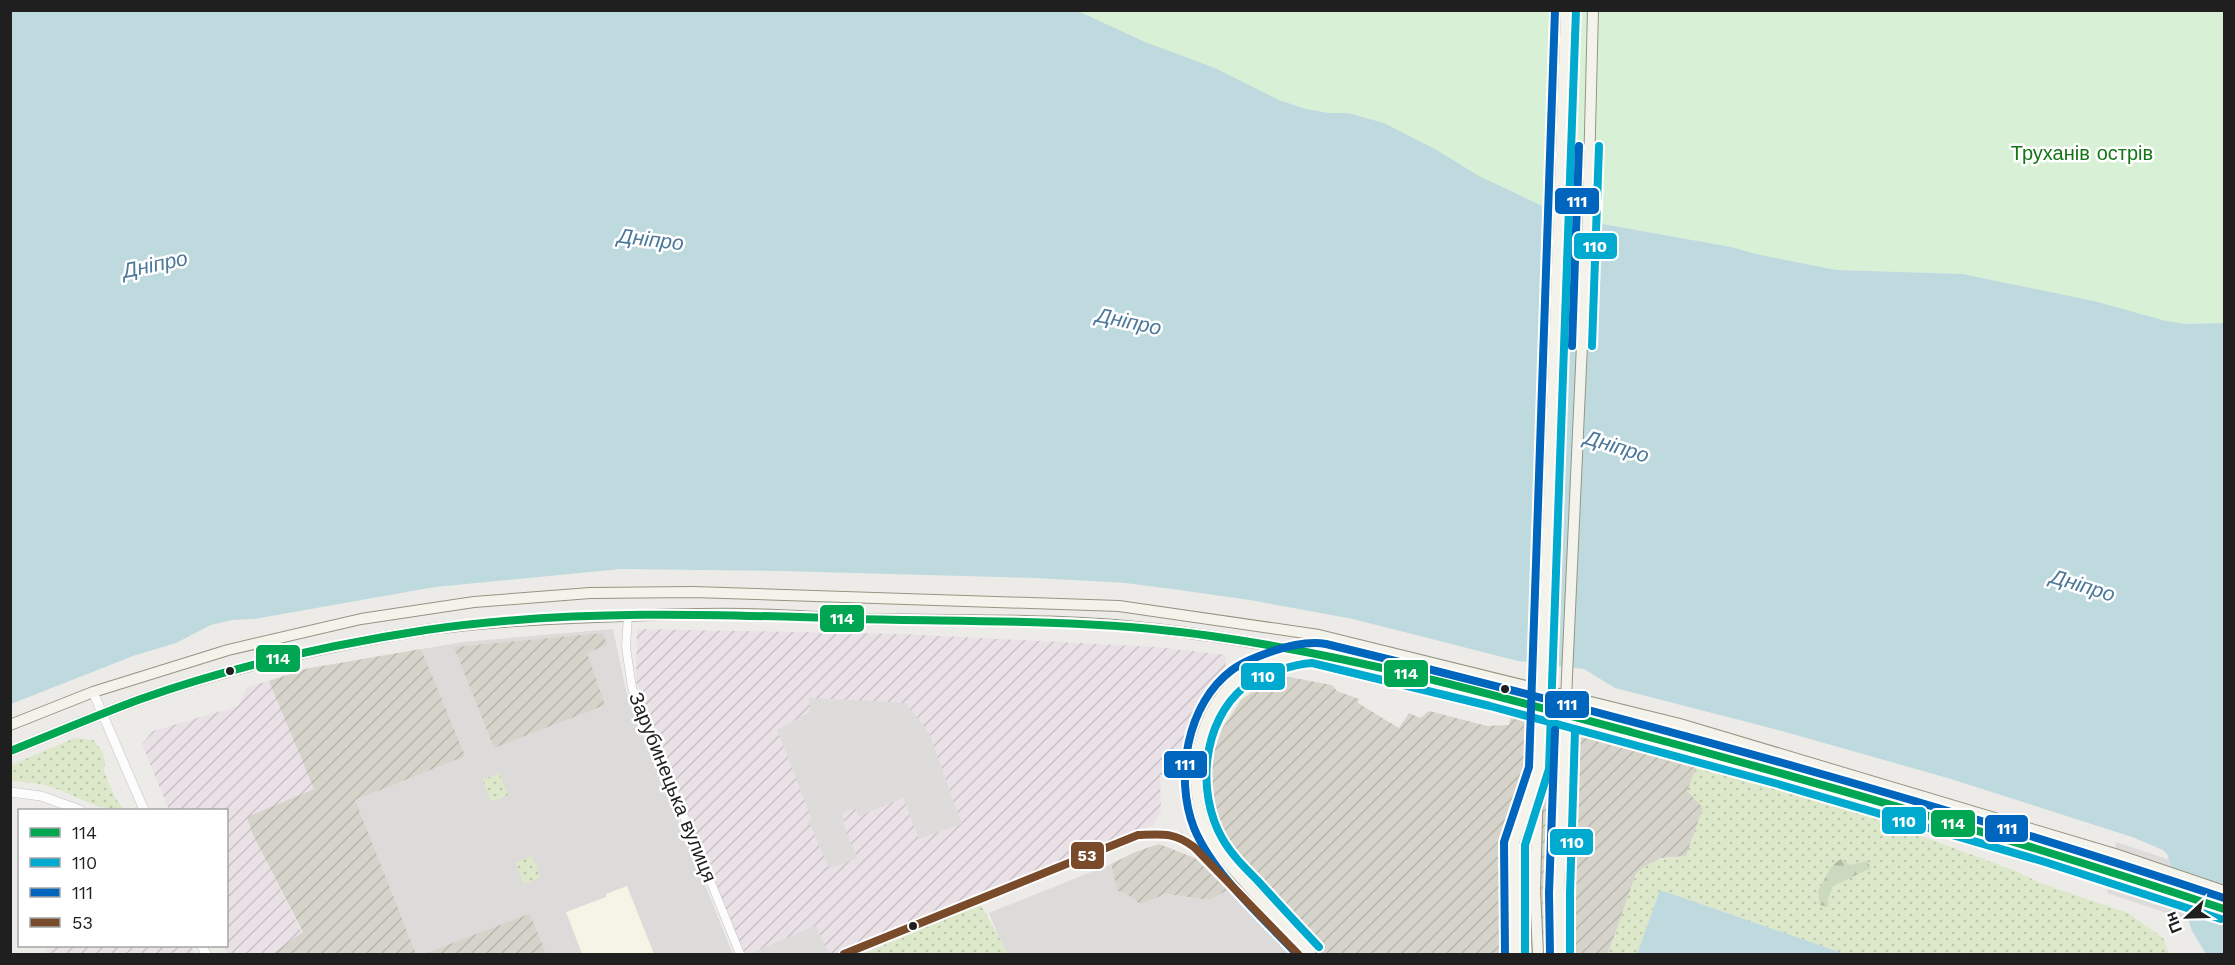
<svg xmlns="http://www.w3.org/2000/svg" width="2235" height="965" viewBox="0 0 2235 965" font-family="'Work Sans',sans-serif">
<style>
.residential{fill:#dcdbd9}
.industrial{fill:url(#industrial-furrows)}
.education{fill:#f6f4e5}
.construction{fill:url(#construction-furrows)}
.grass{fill:url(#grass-dots)}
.forest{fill:url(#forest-firs)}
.park{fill:#d8f0d6}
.parking{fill:#dddcdb}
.water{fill:#bedade}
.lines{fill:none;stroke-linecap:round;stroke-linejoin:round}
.minor-casing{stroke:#c4c3c2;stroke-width:9}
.tertiary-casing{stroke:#c4c3c2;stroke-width:10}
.secondary-casing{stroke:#969582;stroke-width:12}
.minor{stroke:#fcfcfc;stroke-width:8}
.tertiary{stroke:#fcfcfc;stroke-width:9}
.secondary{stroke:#f3f3eb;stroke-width:10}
.secondary-bridge-casing{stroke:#969582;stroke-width:12;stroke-linecap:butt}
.secondary-bridge{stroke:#f3f3eb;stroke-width:10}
.bus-1-casing{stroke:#fff;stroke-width:12}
.bus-2-casing{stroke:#fff;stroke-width:12}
.bus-3-casing{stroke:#fff;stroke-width:12}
.bus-4-casing{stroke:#fff;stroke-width:12}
.bus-1{stroke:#00a651;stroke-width:8}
.bus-2{stroke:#00a9ce;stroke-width:8}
.bus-3{stroke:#0065bd;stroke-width:8}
.bus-4{stroke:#7a4b2a;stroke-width:8}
.bus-dot{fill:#1f1f1f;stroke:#fff;stroke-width:2}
.labels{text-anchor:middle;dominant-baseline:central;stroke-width:5;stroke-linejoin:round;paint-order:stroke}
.park-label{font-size:20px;fill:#147615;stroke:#fff}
.street-label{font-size:20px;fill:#1f1f1f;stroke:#fff}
.water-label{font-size:21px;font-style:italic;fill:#4c7899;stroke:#fff}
.line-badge{stroke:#fff;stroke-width:2}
.badge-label{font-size:16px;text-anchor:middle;font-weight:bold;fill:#fff}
</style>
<defs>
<pattern id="industrial-furrows" width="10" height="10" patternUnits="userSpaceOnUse" patternTransform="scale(1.5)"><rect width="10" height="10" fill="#eae1e7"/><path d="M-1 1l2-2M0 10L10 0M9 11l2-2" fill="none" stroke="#c8c1c6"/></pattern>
<pattern id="construction-furrows" width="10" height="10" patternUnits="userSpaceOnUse" patternTransform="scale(1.5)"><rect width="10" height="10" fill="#d6d4ca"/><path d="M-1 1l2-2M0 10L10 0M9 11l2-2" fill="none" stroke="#b7b6ad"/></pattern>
<pattern id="grass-dots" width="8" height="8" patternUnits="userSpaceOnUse" patternTransform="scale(1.5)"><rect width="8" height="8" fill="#dce8c9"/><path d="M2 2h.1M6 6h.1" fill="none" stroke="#bcc7ac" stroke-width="1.8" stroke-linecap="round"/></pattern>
<pattern id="forest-firs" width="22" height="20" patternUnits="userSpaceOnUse" patternTransform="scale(1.5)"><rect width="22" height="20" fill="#cbd9bf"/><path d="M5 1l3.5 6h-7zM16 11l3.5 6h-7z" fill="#aebaa4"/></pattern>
</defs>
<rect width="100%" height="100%" fill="#edebe8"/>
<g class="residential">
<path d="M613 629 626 691 733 954H272L303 932 253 835 314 789 269 681 305 669 463 642Z"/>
<path d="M1111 864 1117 891 1127 894 1140 904 1166 894 1210 900 1227 890 1291 954H1006L989 913Z"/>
</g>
<g class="industrial">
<path d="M637 629 903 634 1157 647 1226 655 1224 692 1217 701 1195 774 1160 775 1161 811 1153 825 981 893 837 954H744L636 682Z"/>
<path d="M269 681 314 789 247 817 253 835 303 935 274 954H227L223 946H226V810H169L142 744 153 731 238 706 247 687Z"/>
<path d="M53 946H191L195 954H46L45 950Z"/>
</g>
<path class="education" d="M627 886 654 954H582L566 912 606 897V894Z"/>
<g class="construction">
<path d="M603 633 607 645 587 653 605 705 494 748 454 647Z"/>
<path d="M421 649 465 756 355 800 416 954H272L303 932 253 835 247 817 314 789 269 681 305 669Z"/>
<path d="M1289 677 1332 685 1337 691 1359 699 1358 703 1399 728 1409 713 1420 718 1429 711 1487 726 1509 725 1511 716 1698 763 1688 790 1703 808 1686 856 1661 858 1636 874 1608 954H1321L1235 862 1219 840 1209 811 1207 783 1212 756 1222 729 1241 700 1270 679Z"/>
<path d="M1159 844 1195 858 1227 890 1210 900 1166 894 1140 904 1127 894 1117 891 1111 864 1135 852Z"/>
<path d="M530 914 546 954H424L529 914Z"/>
</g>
<g class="grass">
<path d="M75 738 93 740 102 751 105 760 104 771 115 798 124 810C95 811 72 792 44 785 33 782 21 782 11 781V765Z"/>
<path d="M1698 763 1819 798 2018 872 2040 883 2128 913 2163 938 2169 954H1845L1660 890 1637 954H1608L1636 874C1649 859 1667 858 1686 856L1703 808 1687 791Z"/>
<path d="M499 773 508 795 491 802 482 780Z"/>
<path d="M532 856 541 877 524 884 515 863Z"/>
<path d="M980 903 1008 954H863Z"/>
</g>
<path class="forest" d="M1841 859 1850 865 1867 861 1871 868 1833 886 1828 898V907L1820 905 1818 891C1826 879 1828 866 1841 859Z"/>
<path class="park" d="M1078 11H2224V323L2185 324 2166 322 2094 301 1963 274 1836 270 1756 254 1731 247 1597 223 1557 213 1479 176 1435 149 1384 123 1348 113H1329L1306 109 1279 100 1215 68 1145 42Z"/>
<g class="parking">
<path d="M809 698 906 703 929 733 962 824 919 839 903 798 859 816 855 808 842 814 845 822 843 823 857 858 829 869 810 824H807L811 817 777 730 810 712Z"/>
<path d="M2116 842 2224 878V932L2107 893Z"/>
<path d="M816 925 829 954H755L754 952Z"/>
</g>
<g class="water">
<path d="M11 11H1078L1145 42 1215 68 1279 100 1306 109 1329 113H1348L1384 123 1435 149 1479 176 1557 213 1597 223 1731 247 1756 254 1836 270 1963 274 2094 301 2166 321 2185 324 2224 323V954H2206L2192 931 2167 854 2163 850 2132 837 1951 779 1782 731 1615 688 1584 669 1518 661 1353 619 1250 600 1165 588 1125 583 1037 578 781 571 621 569 435 587 254 619 232 620 211 625 176 643 133 656 11 704Z"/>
<path d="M1660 890 1669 893 1845 954H1637Z"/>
</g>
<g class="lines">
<defs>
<g id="minor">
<path d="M628 615 626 647 632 688 740 954"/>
<path d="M844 954 1138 835 1167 834 1181 837 1194 847 1298 954"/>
</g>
<g id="tertiary">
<path d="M93 692 144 810"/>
<path d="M10 792 41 796 80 810"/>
<path d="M202 946 206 954"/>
</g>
<g id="secondary">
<path d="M1307 653C1285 659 1256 663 1238 678 1192 717 1183 795 1214 845 1226 863 1241 878 1255 894 1274 914 1292 934 1311 954"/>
<path d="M1543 671 1566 10"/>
<path d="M1567 676 1588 212 1593 10"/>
<path d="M10 725 93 692 228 650 361 619 474 602 590 593 693 592 1119 606 1319 635 1680 724 2115 854 2224 891"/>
<path d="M10 751C53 734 95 716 138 700 228 668 331 645 426 630 482 622 539 619 596 617 646 615 695 613 745 614 786 615 828 618 870 619 965 621 1060 618 1155 629 1307 645 1454 686 1601 724 1811 780 2019 839 2224 909"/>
<path d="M1515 954 1514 843 1539 769"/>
<path d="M1538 954 1535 891 1538 781"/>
</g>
</defs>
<use href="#minor" class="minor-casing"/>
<use href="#tertiary" class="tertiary-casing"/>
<use href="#secondary" class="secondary-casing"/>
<use href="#minor" class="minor"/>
<use href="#tertiary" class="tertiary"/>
<use href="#secondary" class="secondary"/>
<defs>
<g id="secondary-bridge">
<path d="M1539 769 1543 671"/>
<path d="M1560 954 1559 893 1567 676"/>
</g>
</defs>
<use href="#secondary-bridge" class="secondary-bridge-casing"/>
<use href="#secondary-bridge" class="secondary-bridge"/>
<defs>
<path id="bus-1" d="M10 751C53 734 95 716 138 700 230 667 328 645 426 630 568 609 715 614 858 619 977 622 1094 619 1211 636 1354 656 1495 695 1634 733 1832 786 2029 844 2224 909"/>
<g id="bus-2">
<path d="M1592 346 1599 146"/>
<path d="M1319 947C1298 925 1277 902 1257 880 1244 867 1231 854 1222 838 1196 792 1202 722 1244 687 1259 675 1294 664 1312 663L1490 706 1778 784 2045 862 2221 919"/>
<path d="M1525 954V845L1549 769 1576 10"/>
<path d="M1570 954V893L1575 730"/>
</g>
<g id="bus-3">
<path d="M1572 346 1579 146"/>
<path d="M1297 954C1263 918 1213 874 1194 828 1174 778 1187 703 1232 670 1244 661 1259 656 1273 651 1291 645 1308 641 1326 644 1629 717 1929 800 2224 898"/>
<path d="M1505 954 1504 842 1529 767 1555 10"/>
<path d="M1550 954 1549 893 1555 730"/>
</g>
<path id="bus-4" d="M844 954 1138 835C1162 834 1174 832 1194 847L1298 954"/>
</defs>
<use href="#bus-1" class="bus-1-casing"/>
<use href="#bus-2" class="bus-2-casing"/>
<use href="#bus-3" class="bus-3-casing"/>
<use href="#bus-4" class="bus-4-casing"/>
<use href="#bus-1" class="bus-1"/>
<use href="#bus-2" class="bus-2"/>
<use href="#bus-3" class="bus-3"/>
<use href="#bus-4" class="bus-4"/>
</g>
<g class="bus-dot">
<circle cx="230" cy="671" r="5"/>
<circle cx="1505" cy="689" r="5"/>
<circle cx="913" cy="926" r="5"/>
</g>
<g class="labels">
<g class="park-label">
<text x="2082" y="153">Труханів острів</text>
</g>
<g class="street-label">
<text transform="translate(673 787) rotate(68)">Зарубинецька вулиця</text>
</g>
<g class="water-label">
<text transform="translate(651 239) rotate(7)">Дніпро</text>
<text transform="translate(155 264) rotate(-12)">Дніпро</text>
<text transform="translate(1129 321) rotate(12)">Дніпро</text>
<text transform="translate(1617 446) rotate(17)">Дніпро</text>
<text transform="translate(2083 585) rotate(17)">Дніпро</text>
</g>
</g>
<g class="line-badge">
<rect x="1554" y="187" width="46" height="28" rx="6" fill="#0065bd"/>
<rect x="1573" y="232" width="45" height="28" rx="6" fill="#00a9ce"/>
<rect x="819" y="604" width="46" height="29" rx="6" fill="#00a651"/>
<rect x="255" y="644" width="46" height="29" rx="6" fill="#00a651"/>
<rect x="1383" y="659" width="46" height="29" rx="6" fill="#00a651"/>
<rect x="1240" y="662" width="46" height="29" rx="6" fill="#00a9ce"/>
<rect x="1544" y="690" width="46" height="29" rx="6" fill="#0065bd"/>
<rect x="1163" y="750" width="45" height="29" rx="6" fill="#0065bd"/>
<rect x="1881" y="806" width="46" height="29" rx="6" fill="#00a9ce"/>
<rect x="1930" y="809" width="46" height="29" rx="6" fill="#00a651"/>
<rect x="1984" y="814" width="45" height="29" rx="6" fill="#0065bd"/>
<rect x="1549" y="828" width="45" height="28" rx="6" fill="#00a9ce"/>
<rect x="1070" y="841" width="35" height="29" rx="6" fill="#7a4b2a"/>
</g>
<g class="badge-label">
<text x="1577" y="207">111</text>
<text x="1595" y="252">110</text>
<text x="842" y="624">114</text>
<text x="278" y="664">114</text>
<text x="1406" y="679">114</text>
<text x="1263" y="682">110</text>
<text x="1567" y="710">111</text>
<text x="1185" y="770">111</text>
<text x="1904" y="827">110</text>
<text x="1953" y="829">114</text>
<text x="2007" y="834">111</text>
<text x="1572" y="848">110</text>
<text x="1087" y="861">53</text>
</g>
<rect width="2235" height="965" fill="none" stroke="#1f1f1f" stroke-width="24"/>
<rect x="18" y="809" width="210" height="138" fill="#ffffff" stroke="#a5a5a5" stroke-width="1.5"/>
<rect x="30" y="828" width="30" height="9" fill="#00a651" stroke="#a5a5a5" stroke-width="1.5"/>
<text x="72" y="839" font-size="18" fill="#1f1f1f">114</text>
<rect x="30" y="858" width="30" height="9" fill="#00a9ce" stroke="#a5a5a5" stroke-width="1.5"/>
<text x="72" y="869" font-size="18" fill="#1f1f1f">110</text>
<rect x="30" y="888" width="30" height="9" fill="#0065bd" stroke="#a5a5a5" stroke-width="1.5"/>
<text x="72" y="899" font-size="18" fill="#1f1f1f">111</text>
<rect x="30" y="918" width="30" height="9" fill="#7a4b2a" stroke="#a5a5a5" stroke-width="1.5"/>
<text x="72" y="929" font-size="18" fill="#1f1f1f">53</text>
<g transform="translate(2187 917) rotate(248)" stroke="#ffffff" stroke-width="4.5" paint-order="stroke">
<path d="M0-4.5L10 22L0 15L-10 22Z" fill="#1f1f1f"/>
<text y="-9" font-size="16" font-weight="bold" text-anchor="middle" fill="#1f1f1f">Пн</text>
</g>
</svg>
